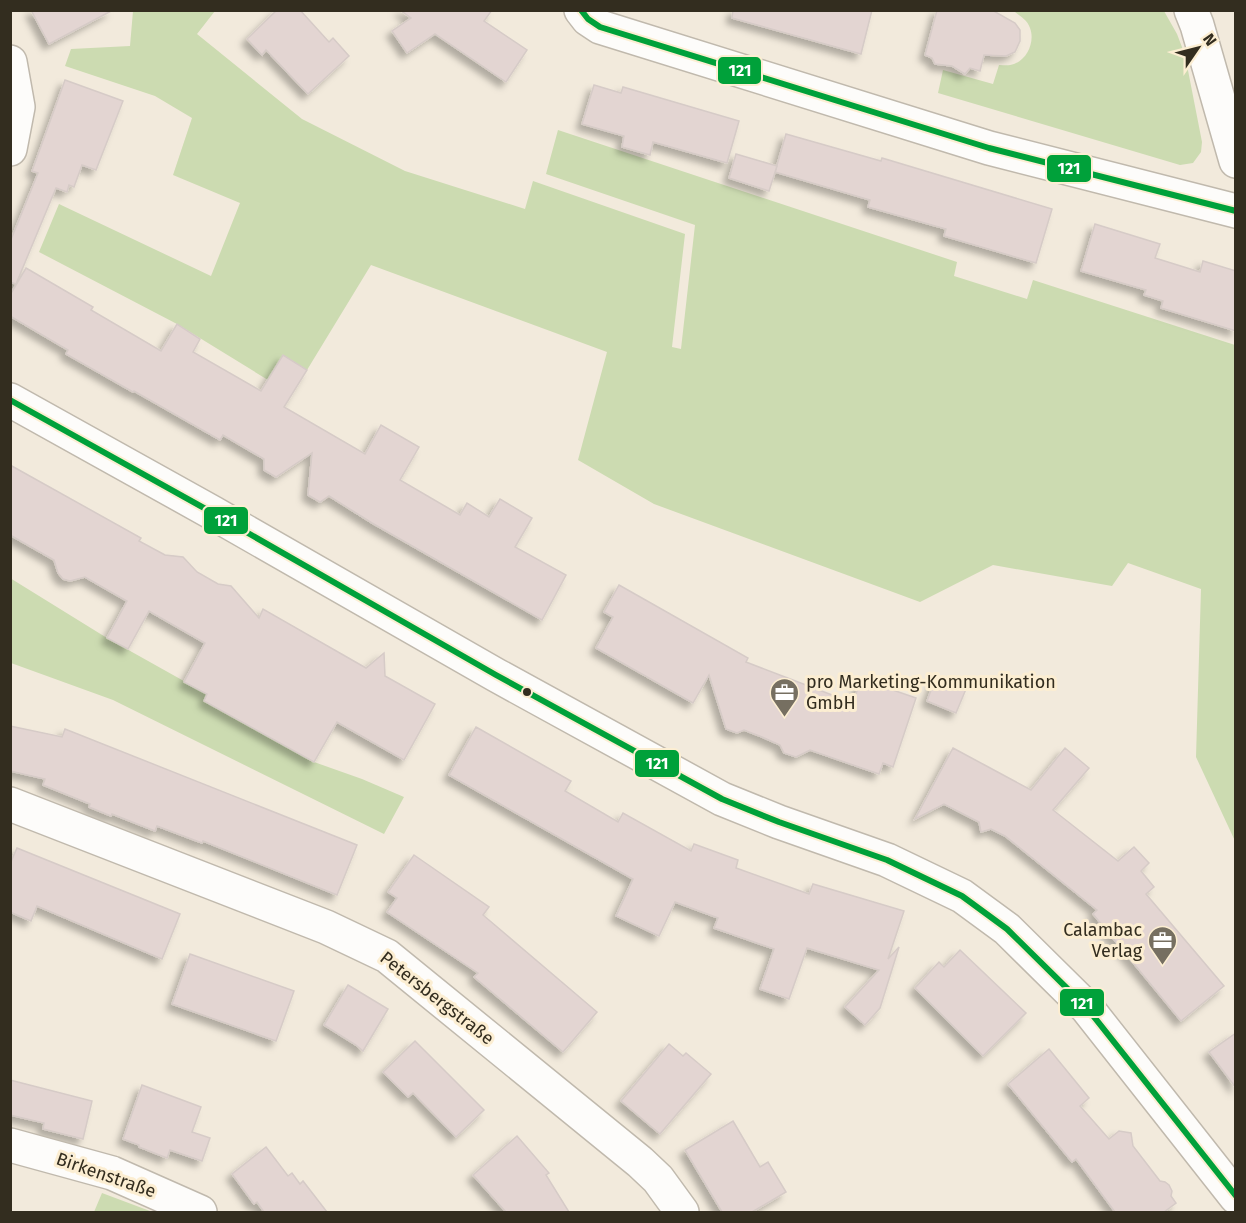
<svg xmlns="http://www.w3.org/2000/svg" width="1246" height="1223" viewBox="0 0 1246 1223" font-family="'Fira Sans',sans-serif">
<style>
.green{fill:#ccdbb1}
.building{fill:#e3d5d2;stroke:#d6cbc7;stroke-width:1.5;filter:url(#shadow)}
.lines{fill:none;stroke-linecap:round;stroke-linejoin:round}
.minor-casing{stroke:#c0b9ad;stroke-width:36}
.minor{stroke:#fdfcfa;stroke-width:33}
.bus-1-casing{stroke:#fceed2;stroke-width:10}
.bus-1{stroke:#00a13a;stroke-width:6}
.bus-dot{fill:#332d1f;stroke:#fceed2;stroke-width:2}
.labels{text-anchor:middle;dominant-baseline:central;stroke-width:6;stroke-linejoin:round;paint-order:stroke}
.poi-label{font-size:18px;fill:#332d1f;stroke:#fceed2;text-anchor:start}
.street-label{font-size:18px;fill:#332d1f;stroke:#fceed2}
.line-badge{stroke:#fceed2;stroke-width:2}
.badge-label{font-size:16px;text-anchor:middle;font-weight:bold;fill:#fff}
</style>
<defs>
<filter id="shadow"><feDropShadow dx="-5.5" dy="5.5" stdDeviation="3" flood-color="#0004"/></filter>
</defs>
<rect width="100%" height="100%" fill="#f2eadc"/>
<g class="green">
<path d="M133 11H215L197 34 302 119 405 171 525 209 533 181 685 234 672 347 681 349 695 225 546 174 558 130 957 262 954 276 1027 299 1033 280 1235 345V841L1196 757 1201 589 1128 563 1112 586 993 565 920 602 654 504 578 460 607 352 371 265 307 370 283 355 268 380 177 324 39 252 59 204 211 276 240 203 173 175 192 118 155 96 65 66 71 49 130 46Z"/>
<path d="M1014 11H1164L1177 34 1185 55 1202 142 1201 152 1193 163 1180 165 938 93 943 70 993 84 999 65C1004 65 1009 66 1014 64 1028 59 1035 41 1030 28 1027 19 1019 16 1014 11Z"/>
<path d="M10 578 107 638 207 694 204 701 314 762 362 779 404 797 384 834 113 700 11 663Z"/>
<path d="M102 1193 150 1211 153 1212H94Z"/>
</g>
<g class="building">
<path d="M31 10H113L49 44Z"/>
<path d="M277 10H300L329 42 333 38 349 56 308 94 266 50 262 55 247 39Z"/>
<path d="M400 10H492L484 21 527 50 506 82 435 34 407 53 392 31 411 18Z"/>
<path d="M733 10H872L861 54 732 18Z"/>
<path d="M937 10H992L1015 23 1020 30V41L1015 52 1006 56 984 55 980 71 970 68 965 74 952 66 935 64 932 58 925 55Z"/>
<path d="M65 80 123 101 96 170 82 165 74 187 69 185 67 192 56 188 16 284 10 282V242L38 173 32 171Z"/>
<path d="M594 85 621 93 623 87 739 121 727 163 653 142 650 155 622 147 624 136 582 124Z"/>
<path d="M786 134 881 161 882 158 1052 209 1036 263 944 236 946 229 868 207 870 200 775 172Z"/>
<path d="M736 154 777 166 769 191 729 178Z"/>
<path d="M1095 224 1160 244 1155 258 1200 272 1203 261 1236 271V331L1161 308 1163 301 1144 295 1146 290 1081 271Z"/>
<path d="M26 268 93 307 91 310 161 351 177 324 200 339 193 352 261 391 283 355 307 370 284 407 365 454 381 425 419 447 400 480 460 515 467 503 489 517 500 499 532 518 515 547 566 575 542 620 372 523 329 496 320 502 308 495 312 453 276 477 264 470V459L223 435 220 440 134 391 133 392 66 354 68 350 10 316V295Z"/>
<path d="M10 465 141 538 139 541 165 555 183 557 197 572 218 584 231 586 259 618 263 609 366 668 384 653 385 676 435 704 404 760 337 722 314 762 204 701 207 694 184 682 205 643 149 611 128 649 107 638 127 601 85 577 70 581 63 579 58 573 54 560 10 535Z"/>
<path d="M619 585 748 658 746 662 785 677 853 703 861 679 916 698 893 767 883 763 879 774 810 750 796 757 784 753 780 745 762 737 744 730 737 733 726 729 709 675 693 703 596 648 613 617 604 612Z"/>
<path d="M936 677 966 689 956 713 927 701Z"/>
<path d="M10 726 62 737 65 729 357 845 337 895 203 841 202 843 157 826 155 831 112 814 111 816 89 807 90 804 43 785 45 779 10 771Z"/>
<path d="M476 727 571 781 565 791 618 822 623 813 691 851 694 844 738 860 736 868 809 894 813 884 904 911 888 959 899 947 880 1008 865 1025 845 1007 879 970 807 948 789 999 760 989 774 949 714 928 718 918 675 902 659 936 616 916 633 879 449 775Z"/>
<path d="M953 748 1031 790 1065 748 1089 768 1053 810 1118 861 1134 847 1149 863 1141 871 1154 887 1146 894 1224 986 1181 1021 1093 914 1097 910 1005 836 991 829 981 832 979 822 944 804 915 819Z"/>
<path d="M17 848 180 914 162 959 37 906 31 921 10 912V864Z"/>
<path d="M414 855 489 907 483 915 597 1012 563 1052 474 977 478 973 387 912 397 898 388 892Z"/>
<path d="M960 950 1026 1013 983 1056 915 988 939 962 944 967Z"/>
<path d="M190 954 294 991 276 1041 172 1004Z"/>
<path d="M348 985 388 1009 363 1051 356 1045 324 1025Z"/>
<path d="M1236 1033V1088L1209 1052Z"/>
<path d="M415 1041 484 1110 456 1137 413 1093 408 1097 383 1072Z"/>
<path d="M669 1044 683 1056 686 1053 711 1074 660 1134 621 1101Z"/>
<path d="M1049 1049 1089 1098 1080 1106 1109 1139 1119 1131 1131 1133 1133 1146 1160 1181 1165 1182 1169 1185 1172 1191 1171 1196 1176 1203 1164 1212H1115L1076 1159 1072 1162 1008 1084Z"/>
<path d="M10 1080 92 1101 83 1139 43 1129 44 1123 10 1115Z"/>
<path d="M142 1085 201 1107 192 1132 210 1138 202 1161 170 1150 167 1158 139 1147V1145L123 1139Z"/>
<path d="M733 1121 760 1167 768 1162 786 1192 752 1212H722L685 1150Z"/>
<path d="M517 1136 549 1173 546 1175 569 1212H506L473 1175Z"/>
<path d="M266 1147 288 1176 292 1173 300 1184 303 1181 327 1212H264L257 1202 254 1204 232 1174Z"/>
</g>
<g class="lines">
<defs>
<g id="minor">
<path d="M581 10 588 19 600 27 989 148 1236 211"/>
<path d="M1191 10 1197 25 1236 161"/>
<path d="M10 62 18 107 10 149"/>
<path d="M10 400 213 513 496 675 722 799 779 822 887 860 962 896 1007 929 1087 1008 1236 1197"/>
<path d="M10 804 326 927 387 956 640 1162 658 1179 682 1212"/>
<path d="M10 1145 112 1173 200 1212"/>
</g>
</defs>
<use href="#minor" class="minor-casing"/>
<use href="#minor" class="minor"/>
<defs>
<g id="bus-1">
<path d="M581 10 588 19 600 27 989 148 1236 211"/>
<path d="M10 400 213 513 496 675 722 799 779 822 887 860 962 896 1007 929 1087 1008 1236 1196"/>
</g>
</defs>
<use href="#bus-1" class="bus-1-casing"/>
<use href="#bus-1" class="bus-1"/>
</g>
<defs>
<symbol id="office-pin" viewBox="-11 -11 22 30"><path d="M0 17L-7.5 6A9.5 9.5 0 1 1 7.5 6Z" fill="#766f61" stroke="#fceed2"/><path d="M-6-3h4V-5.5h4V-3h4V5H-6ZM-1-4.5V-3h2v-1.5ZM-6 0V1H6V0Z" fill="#fff"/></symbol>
</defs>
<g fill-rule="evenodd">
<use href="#office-pin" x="768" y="676" width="33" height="45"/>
<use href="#office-pin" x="1146" y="924" width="33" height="45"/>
</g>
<circle class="bus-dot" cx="527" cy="692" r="5"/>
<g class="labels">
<g class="poi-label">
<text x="806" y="682">pro Marketing-Kommunikation<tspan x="806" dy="21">GmbH</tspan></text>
<text x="1142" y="930" text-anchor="end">Calambac<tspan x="1142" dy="21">Verlag</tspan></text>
</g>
<g class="street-label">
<text transform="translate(437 998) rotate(38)">Petersbergstraße</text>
<text transform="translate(106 1175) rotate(19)">Birkenstraße</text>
</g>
</g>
<g class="line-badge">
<rect x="717" y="56" width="45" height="29" rx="6" fill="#00a13a"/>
<rect x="1046" y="154" width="46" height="29" rx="6" fill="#00a13a"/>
<rect x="203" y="506" width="46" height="29" rx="6" fill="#00a13a"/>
<rect x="634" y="749" width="46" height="29" rx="6" fill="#00a13a"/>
<rect x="1059" y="988" width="46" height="29" rx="6" fill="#00a13a"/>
</g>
<g class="badge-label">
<text x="740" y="76">121</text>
<text x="1069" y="174">121</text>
<text x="226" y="526">121</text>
<text x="657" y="769">121</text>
<text x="1082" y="1009">121</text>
</g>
<rect width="1246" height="1223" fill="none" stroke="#332d1f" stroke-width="24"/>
<g transform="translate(1198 48) rotate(55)" stroke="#fceed2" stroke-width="4.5" paint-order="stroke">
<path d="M0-4.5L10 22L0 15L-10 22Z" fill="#332d1f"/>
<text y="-9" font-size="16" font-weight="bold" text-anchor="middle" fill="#332d1f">N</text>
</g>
</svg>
